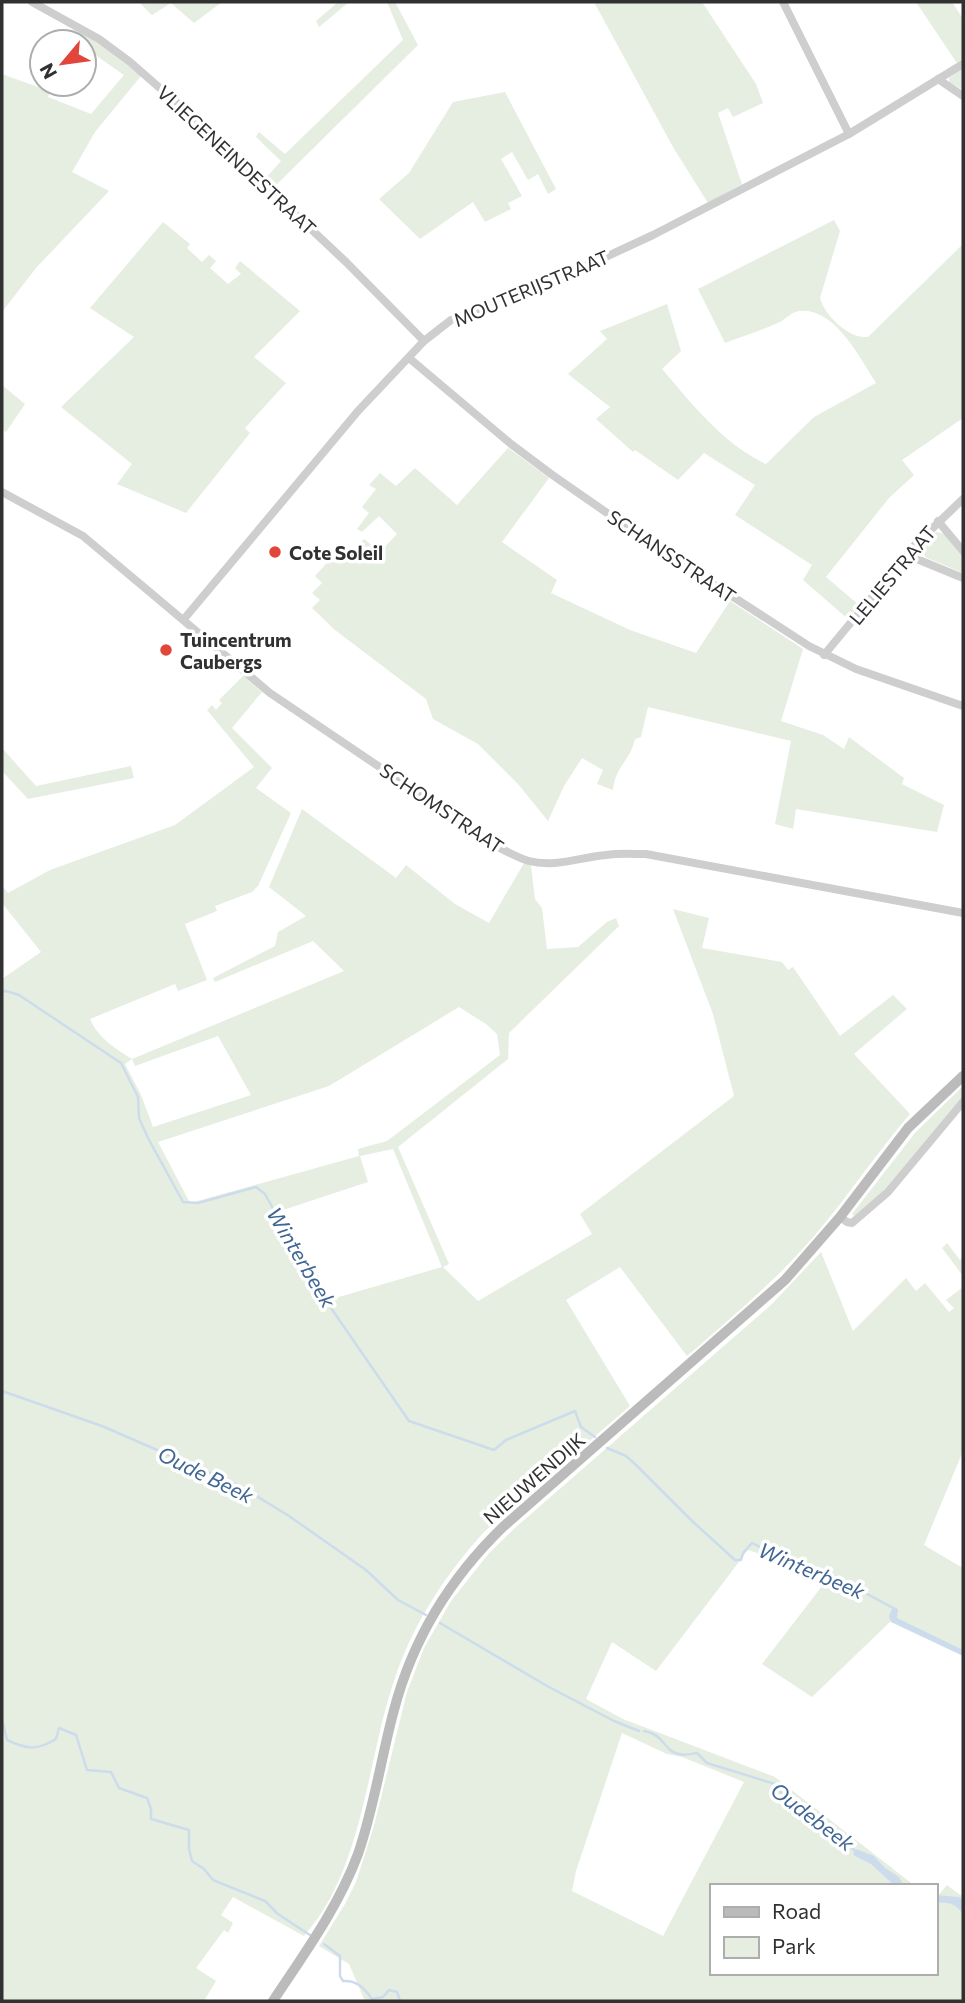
<svg xmlns="http://www.w3.org/2000/svg" width="965" height="2003" viewBox="0 0 965 2003" font-family="Commissioner,sans-serif">
<style>
.green{fill:#e5eee0;fill-rule:evenodd}
.water{fill:#cddcec}
.lines{fill:none;stroke-linecap:round;stroke-linejoin:round}
.stream{stroke:#cddcec;stroke-width:2.5}
.street{stroke:#cecece;stroke-width:8}
.secondary{stroke:#bbb;stroke-width:10}
.poi-dot{fill:#e2463a;stroke:#fff;stroke-width:2.5}
.labels{text-anchor:middle;dominant-baseline:central;stroke-width:7;stroke-linejoin:round;paint-order:stroke}
.street-label{font-size:19px;fill:#313131;stroke:#fff}
.poi-label{font-size:19px;font-weight:bold;fill:#313131;stroke:#fff;text-anchor:start}
.water-label{font-size:21px;font-style:italic;fill:#406693;stroke:#fff}
</style>
<rect width="100%" height="100%" fill="#fff"/>
<g class="green">
<path d="M139 2H222L194 23 171 3 152 15Z"/>
<path d="M338 2H349L319 27 316 21Z"/>
<path d="M387 2H395L418 45 274 187 265 179 281 161 256 137 259 132 285 154 403 40Z"/>
<path d="M594 2H702L756 84 763 103 733 117 728 108 718 113 742 184 708 203 673 147Z"/>
<path d="M916 2H952L963 19V59L957 63Z"/>
<path d="M74 29 98 43 141 76 95 132 72 172 109 191 36 268 2 312V74L38 87 42 77V84H53L48 97 91 114 124 75 84 47V42H66Z"/>
<path d="M963 68V90L949 82V78Z"/>
<path d="M505 92 556 189 548 194 538 174 528 180 512 152 501 159 522 196 508 203 511 209 485 222 473 202 420 239 379 199 409 173 453 102Z"/>
<path d="M834 220 840 231 820 298C825 316 849 339 868 337L963 244V418L902 460 914 475 889 498 826 577 859 605 848 619 803 580 812 565 735 515 755 485 704 453 678 480 635 450 633 452 596 419 610 407 568 374 607 339 600 331 667 304 681 351 662 369C692 404 723 444 766 464L814 417 876 383C860 358 832 302 795 312 790 314 786 318 782 321 764 330 743 336 725 343L698 289Z"/>
<path d="M163 222 190 244 187 248 202 262 209 255 216 261 210 268 228 284 241 274 235 268 240 261 300 311 254 357 286 383 245 428 250 433 186 513 117 484 132 464 61 407 134 337 90 308Z"/>
<path d="M2 385 25 404 6 432 2 429Z"/>
<path d="M508 448 549 478 502 542 557 580 551 593 630 630 696 653 730 601 803 649 781 721 823 735 844 749 849 737 904 778 902 784 944 805 937 832 796 809 793 829 775 824 791 741 648 707 641 737 635 739C630 762 615 766 613 790L597 784 603 770 582 758 564 786 548 821 518 784 478 744 433 719 426 699 335 630 312 608 320 600 312 593 322 583 315 576 344 544 352 553 364 539 380 552 397 534 379 516 362 532 357 529 369 513 362 507 376 489 369 485 380 473 396 486 415 468 457 505Z"/>
<path d="M936 532 945 534 963 556V573L925 557 922 544 928 537Z"/>
<path d="M243 676 262 692 232 728 272 768 256 788 291 813 258 886 252 892 215 906 217 911 185 924 207 980 178 991 175 984 90 1019C99 1039 115 1048 132 1059L344 971 313 941 215 982 213 978 275 946 278 932 306 916 269 887 302 809 396 878 406 865 455 904 489 923 524 863 531 865 535 899 542 908 547 949 578 947 607 922 616 918 619 926 509 1033 508 1059 398 1147 449 1264 443 1267 478 1301 592 1234 580 1214 734 1096 713 1014 673 909 709 918 702 948 782 962 788 970 793 967 840 1036 893 995 907 1009 854 1054 910 1114C878 1151 851 1192 820 1229 780 1277 734 1316 687 1356L620 1267 566 1300 630 1406 484 1532C447 1573 416 1619 397 1672 374 1736 369 1804 344 1868 337 1884 330 1901 320 1915 315 1923 309 1929 304 1936L233 1897 221 1915 233 1923 228 1933 224 1930 196 1968 216 1981 204 2001H2V979L41 952 2 903V886L8 893 50 870 175 825 254 767 207 710 212 705 216 710 222 703 219 700ZM459 1007 486 1024 497 1034 500 1055 387 1141 358 1149 359 1156 190 1203 158 1142 329 1086ZM218 1036 251 1095 153 1127 141 1095 125 1064 132 1059 135 1066ZM393 1149 442 1267 332 1299 280 1211 368 1182 360 1156Z"/>
<path d="M2 748 36 786 131 766 134 778 28 799 2 771Z"/>
<path d="M963 1086V1097L892 1185 854 1216 852 1214 915 1133Z"/>
<path d="M947 1243 960 1260 963 1257V1276L942 1248Z"/>
<path d="M821 1252 853 1331 906 1278 916 1291 925 1283 949 1312 954 1308 946 1300 963 1287V1451L924 1545 963 1568V1655L891 1621 812 1697 762 1664 829 1577 748 1550 656 1671 612 1642 586 1699 623 1719 775 1777 915 1886H711V1973H935V1899L947 1885 963 1897V2001H368L364 1999 349 1964 319 1946 345 1904 356 1882 374 1826 407 1692 424 1648 451 1601 489 1553 516 1527 772 1304ZM622 1733 667 1754 682 1757 744 1782 663 1936 572 1891 576 1871Z"/>
</g>
<g class="water">
<path d="M893 1607 898 1609 897 1618 963 1650V1656L891 1622 889 1616Z"/>
<path d="M856 1849 874 1856 885 1868 899 1877 904 1886H895L871 1864 855 1856 853 1854Z"/>
<path d="M935 1895 959 1897 963 1900V1914C955 1903 949 1902 935 1903Z"/>
</g>
<g class="lines">
<g class="stream">
<path d="M2 992 6 991 19 995 121 1063 138 1097 139 1118 148 1138 183 1202 198 1203 256 1187 265 1194 313 1282 409 1421 494 1450 506 1440 575 1411 581 1427 595 1437"/>
<path d="M2 1391 102 1426 240 1486 289 1516 366 1570 398 1600 426 1615"/>
<path d="M607 1448 626 1456 635 1464 691 1520 735 1560H741L743 1553 752 1543 794 1564 830 1574 895 1609"/>
<path d="M440 1623 547 1686 614 1721 639 1731"/>
<path d="M2 1719 7 1740C26 1749 37 1751 56 1739L59 1728 76 1735 87 1770 111 1772 119 1788 147 1798 151 1809V1819L189 1830V1849L192 1861 204 1869 213 1880 265 1901 278 1914 310 1935"/>
<path d="M644 1731C666 1735 663 1751 679 1754 684 1756 691 1754 697 1753L707 1763 775 1784C784 1800 798 1806 813 1816 819 1819 824 1826 830 1831 839 1839 848 1842 856 1852"/>
<path d="M324 1944 340 1956V1976L343 1981C357 1980 364 1988 372 1999L383 1997 389 1990 397 1992 400 2001"/>
</g>
<g class="street">
<path d="M32 2 99 39 130 62 177 103 346 262 424 341"/>
<path d="M783 2 849 134"/>
<path d="M938 79 963 96"/>
<path d="M409 358 511 444 551 474 656 547 809 646 856 669 963 706"/>
<path d="M2 492 83 536 270 693 498 847C508 852 518 858 529 861 555 868 581 857 606 855 619 853 633 854 646 854L963 913"/>
<path d="M938 521 963 551"/>
<path d="M907 555 963 578"/>
<path d="M184 619 358 411 424 341 451 320 582 268 653 235 849 134 963 64"/>
<path d="M824 655 915 545 963 499"/>
<path d="M840 1217 847 1222 852 1223 888 1192 963 1102"/>
</g>
<path class="secondary" d="M273 2001C304 1954 338 1908 358 1854 374 1808 381 1758 394 1710 413 1638 451 1577 504 1526L785 1280 840 1217 908 1128 963 1076"/>
</g>
<g class="poi-dot">
<circle cx="275" cy="552" r="7"/>
<circle cx="166" cy="650" r="7"/>
</g>
<g class="labels">
<g class="street-label">
<text transform="translate(237 160) rotate(43)">VLIEGENEINDESTRAAT</text>
<text transform="translate(531 288) rotate(-23)">MOUTERIJSTRAAT</text>
<text transform="translate(672 556) rotate(34)">SCHANSSTRAAT</text>
<text transform="translate(892 575) rotate(-50)">LELIESTRAAT</text>
<text transform="translate(442 808) rotate(34)">SCHOMSTRAAT</text>
<text transform="translate(534 1478) rotate(-41)">NIEUWENDIJK</text>
</g>
<g class="poi-label">
<text x="289" y="552">Cote Soleil</text>
<text x="180" y="639">Tuincentrum<tspan x="180" dy="22">Caubergs</tspan></text>
</g>
<g class="water-label">
<text transform="translate(302 1257) rotate(59)">Winterbeek</text>
<text transform="translate(206 1474) rotate(26)">Oude Beek</text>
<text transform="translate(812 1570) rotate(23)">Winterbeek</text>
<text transform="translate(813 1816) rotate(37)">Oudebeek</text>
</g>
</g>
<rect width="965" height="2003" fill="none" stroke="#313131" stroke-width="7"/>
<rect x="710" y="1884" width="228" height="91" fill="#ffffff" stroke="#adadad" stroke-width="2"/>
<rect x="724" y="1907" width="35" height="10" fill="#bbbbbb" stroke="#adadad" stroke-width="2"/>
<text x="772" y="1919" font-size="21" fill="#313131">Road</text>
<rect x="724" y="1937" width="35" height="21" fill="#e5eee0" stroke="#adadad" stroke-width="2"/>
<text x="772" y="1954" font-size="21" fill="#313131">Park</text>
<g transform="translate(63 63) rotate(241)"><circle r="33" fill="#ffffff" stroke="#adadad" stroke-width="2"/>
<path d="M0-5L12 26L0 18L-12 26Z" fill="#e2463a"/>
<text y="-10" font-size="19" font-weight="bold" text-anchor="middle" fill="#313131">N</text>
</g>
</svg>
